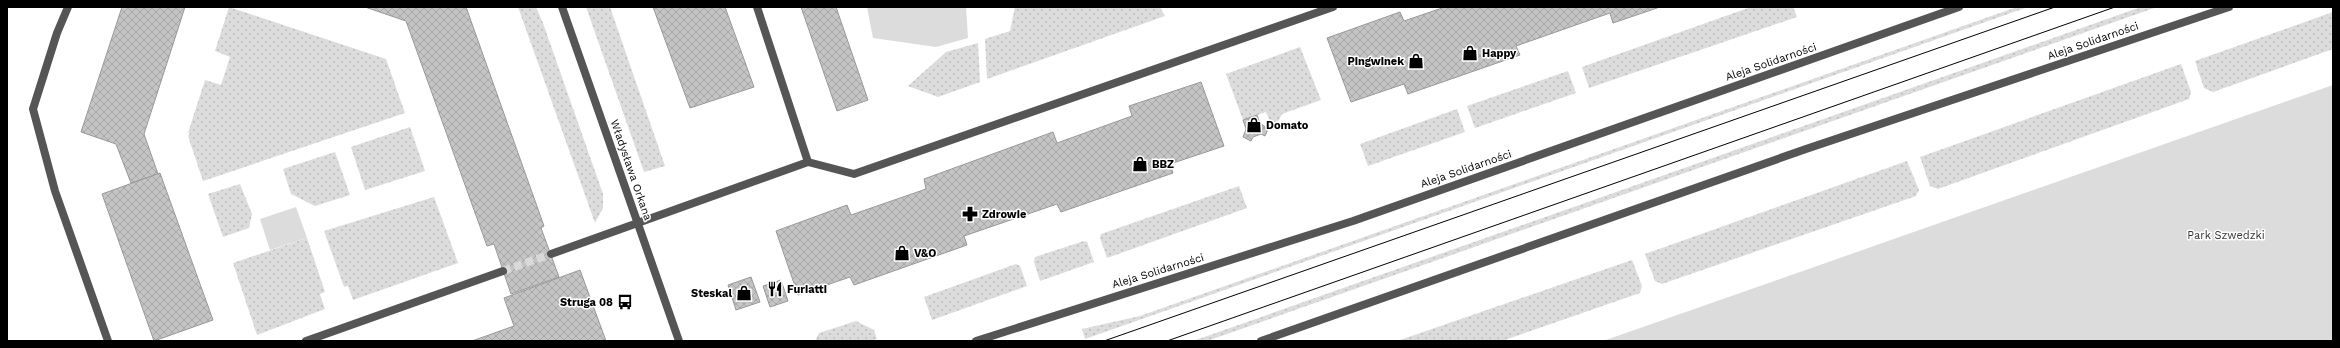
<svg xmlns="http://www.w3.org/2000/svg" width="2340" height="348" viewBox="0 0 2340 348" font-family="'Work Sans',sans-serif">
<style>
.grass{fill:url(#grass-dots)}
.park{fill:#dcdcdc}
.building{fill:url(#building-cross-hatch);stroke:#999}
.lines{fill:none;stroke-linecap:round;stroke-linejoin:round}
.minor-tunnel{stroke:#d9d9d9;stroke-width:8;stroke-dasharray:8 4;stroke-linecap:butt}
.minor{stroke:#555;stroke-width:8}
.tertiary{stroke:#555;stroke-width:8}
.tram{stroke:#000;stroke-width:1}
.labels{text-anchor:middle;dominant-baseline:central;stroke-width:3;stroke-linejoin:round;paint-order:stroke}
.street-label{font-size:11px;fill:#000;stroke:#fff}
.poi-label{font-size:11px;font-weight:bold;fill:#000;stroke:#fff;text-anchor:start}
.park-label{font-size:11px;fill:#333;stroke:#fff}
</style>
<defs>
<pattern id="grass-dots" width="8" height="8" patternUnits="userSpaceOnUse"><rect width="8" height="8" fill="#dcdcdc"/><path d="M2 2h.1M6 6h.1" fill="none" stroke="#bbb" stroke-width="1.8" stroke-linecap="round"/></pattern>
<pattern id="building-cross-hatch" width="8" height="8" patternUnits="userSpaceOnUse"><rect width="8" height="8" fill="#c4c4c4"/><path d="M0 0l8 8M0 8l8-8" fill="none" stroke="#a7a7a7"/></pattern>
</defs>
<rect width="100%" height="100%" fill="#fff"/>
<g class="grass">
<path d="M229 7 386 59 405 113 203 181 188 136 190 133H188L205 80 221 85 230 57 215 51Z"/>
<path d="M518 7H536L543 23 603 194V208L595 223Z"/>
<path d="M586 7H610L665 166 644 172Z"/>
<path d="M1015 7H1160L1165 16 987 79 985 39 1010 31Z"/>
<path d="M1751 7H1793L1797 17 1589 88 1582 67Z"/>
<path d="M2017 7H2028L1085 339 1082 329 1140 316Z"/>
<path d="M2141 7H2157L1207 341H1193Z"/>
<path d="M2333 12V49L2213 92 2204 88 2195 61Z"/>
<path d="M978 43 980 82 938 97 908 86 946 52Z"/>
<path d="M1300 47 1321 100 1282 114 1278 122 1271 124 1266 112 1243 120 1226 74Z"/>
<path d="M2181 64 2191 92 2189 99 1938 189 1930 186 1920 157Z"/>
<path d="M1568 71 1576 93 1475 128 1467 106Z"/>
<path d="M1457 109 1465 132 1368 166 1360 144Z"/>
<path d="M410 127 425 171 365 190 351 147Z"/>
<path d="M335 152 350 195 315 206 291 194 283 169Z"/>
<path d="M1907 161 1919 190 1916 196 1662 284 1655 281 1645 254Z"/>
<path d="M240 184 252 214 249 228 223 237 208 194Z"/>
<path d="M1239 186 1247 208 1107 258 1100 238 1101 234Z"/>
<path d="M434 197 458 263 353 300 348 286 344 287 324 231Z"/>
<path d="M307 238 325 292 320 294 325 309 257 335 233 263Z"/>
<path d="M1084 241 1087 242 1094 262 1040 281 1034 262 1035 257Z"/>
<path d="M1632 260 1642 286 1640 293 1502 341H1397Z"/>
<path d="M1016 264 1020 266 1027 286 932 320 924 297Z"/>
<path d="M856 321 874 330 877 339 870 341H815L819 333Z"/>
</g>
<g class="park">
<path d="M867 7H966L968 38 936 47 873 38Z"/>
<path d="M2333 85V341H1603Z"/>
<path d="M296 207 307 238 270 250 260 219Z"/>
</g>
<g class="building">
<path d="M122 7H185L144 134 158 174 131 183 116 144 81 132Z"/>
<path d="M365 7H466L544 226 541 228 559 277 511 294 494 244 487 246 406 21Z"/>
<path d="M653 7H725L754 87 690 108Z"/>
<path d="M801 7H836L868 100 837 111Z"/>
<path d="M1445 7H1660L1613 23 1610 13 1516 46 1520 55 1408 94 1404 84 1351 102 1327 38 1400 12 1404 21Z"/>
<path d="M1201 82 1224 146 1170 164 1173 173 1061 212 1057 204 964 236 967 245 854 285 850 277 798 295 776 231 847 205 851 215 926 189 924 179 1053 132 1057 143 1132 116 1129 106Z"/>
<path d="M1257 115 1260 123 1268 129 1265 136 1261 134 1253 137 1251 141 1243 137 1246 129 1243 120Z"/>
<path d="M160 173 213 320 154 341 102 194Z"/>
<path d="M580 270 606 341H472L514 326 504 298Z"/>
<path d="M751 277 760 302 736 310 728 285Z"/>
<path d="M781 280 788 301 770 307 763 286Z"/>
</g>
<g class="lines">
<path class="minor-tunnel" d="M503 271 551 254"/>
<g class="minor">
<path d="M68 7 57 33 33 109 55 191 108 341"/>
<path d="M562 7 679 341"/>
<path d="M757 7 808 162"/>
<path d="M551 254 808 162 854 174 1333 7"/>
<path d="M306 341 503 271"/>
</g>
<g class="tertiary">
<path d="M976 341 1353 221 1959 7"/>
<path d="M1261 341 1806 149 2229 7"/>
</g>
<g class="tram">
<path d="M1104 341 2055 7"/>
<path d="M1167 341 2115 7"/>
</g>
</g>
<defs>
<symbol id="shop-bare" viewBox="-9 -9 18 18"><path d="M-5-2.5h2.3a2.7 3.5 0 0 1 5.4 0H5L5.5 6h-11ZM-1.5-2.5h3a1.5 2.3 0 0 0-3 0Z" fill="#000" stroke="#fff" stroke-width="2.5" paint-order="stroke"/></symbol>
<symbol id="pharmacy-bare" viewBox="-9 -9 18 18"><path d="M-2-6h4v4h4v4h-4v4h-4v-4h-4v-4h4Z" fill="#000" stroke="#fff" stroke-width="2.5" paint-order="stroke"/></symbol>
<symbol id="restaurant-bare" viewBox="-9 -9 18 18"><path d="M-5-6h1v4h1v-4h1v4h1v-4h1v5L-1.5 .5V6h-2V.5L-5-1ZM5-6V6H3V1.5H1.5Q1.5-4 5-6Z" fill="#000" stroke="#fff" stroke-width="2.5" paint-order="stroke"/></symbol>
<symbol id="bus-bare" viewBox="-9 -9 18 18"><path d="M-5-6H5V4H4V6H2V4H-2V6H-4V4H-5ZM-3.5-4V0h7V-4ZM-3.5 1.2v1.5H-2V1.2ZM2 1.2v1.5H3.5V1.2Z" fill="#000" stroke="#fff" stroke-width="2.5" paint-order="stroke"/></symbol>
</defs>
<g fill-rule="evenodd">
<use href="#shop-bare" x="1459" y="42" width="22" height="22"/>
<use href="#shop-bare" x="1405" y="50" width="22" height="22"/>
<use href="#shop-bare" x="1243" y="114" width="22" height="22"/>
<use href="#shop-bare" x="1129" y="153" width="22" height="22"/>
<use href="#pharmacy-bare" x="959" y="203" width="22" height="22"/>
<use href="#shop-bare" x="891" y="242" width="22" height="22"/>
<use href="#restaurant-bare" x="764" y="278" width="22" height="22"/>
<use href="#shop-bare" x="733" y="282" width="22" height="22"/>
<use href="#bus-bare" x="614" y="291" width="22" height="22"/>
</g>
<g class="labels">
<g class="street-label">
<text transform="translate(2093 41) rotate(-19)">Aleja Solidarności</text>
<text transform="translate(1771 62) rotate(-19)">Aleja Solidarności</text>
<text transform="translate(1466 169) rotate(-19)">Aleja Solidarności</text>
<text transform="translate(631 170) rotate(71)">Władysława Orkana</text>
<text transform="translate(1158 271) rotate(-17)">Aleja Solidarności</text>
</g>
<g class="poi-label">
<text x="1482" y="53">Happy</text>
<text x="1404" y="61" text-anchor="end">Pingwinek</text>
<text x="1266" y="125">Domato</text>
<text x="1152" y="164">BBZ</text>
<text x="982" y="214">Zdrowie</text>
<text x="914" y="253">V&amp;O</text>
<text x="787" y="289">Furiatti</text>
<text x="732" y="293" text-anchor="end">Steskal</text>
<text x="613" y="302" text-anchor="end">Struga 08</text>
</g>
<g class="park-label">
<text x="2226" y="235">Park Szwedzki</text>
</g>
</g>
<rect width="2340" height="348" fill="none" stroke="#000000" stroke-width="16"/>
</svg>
